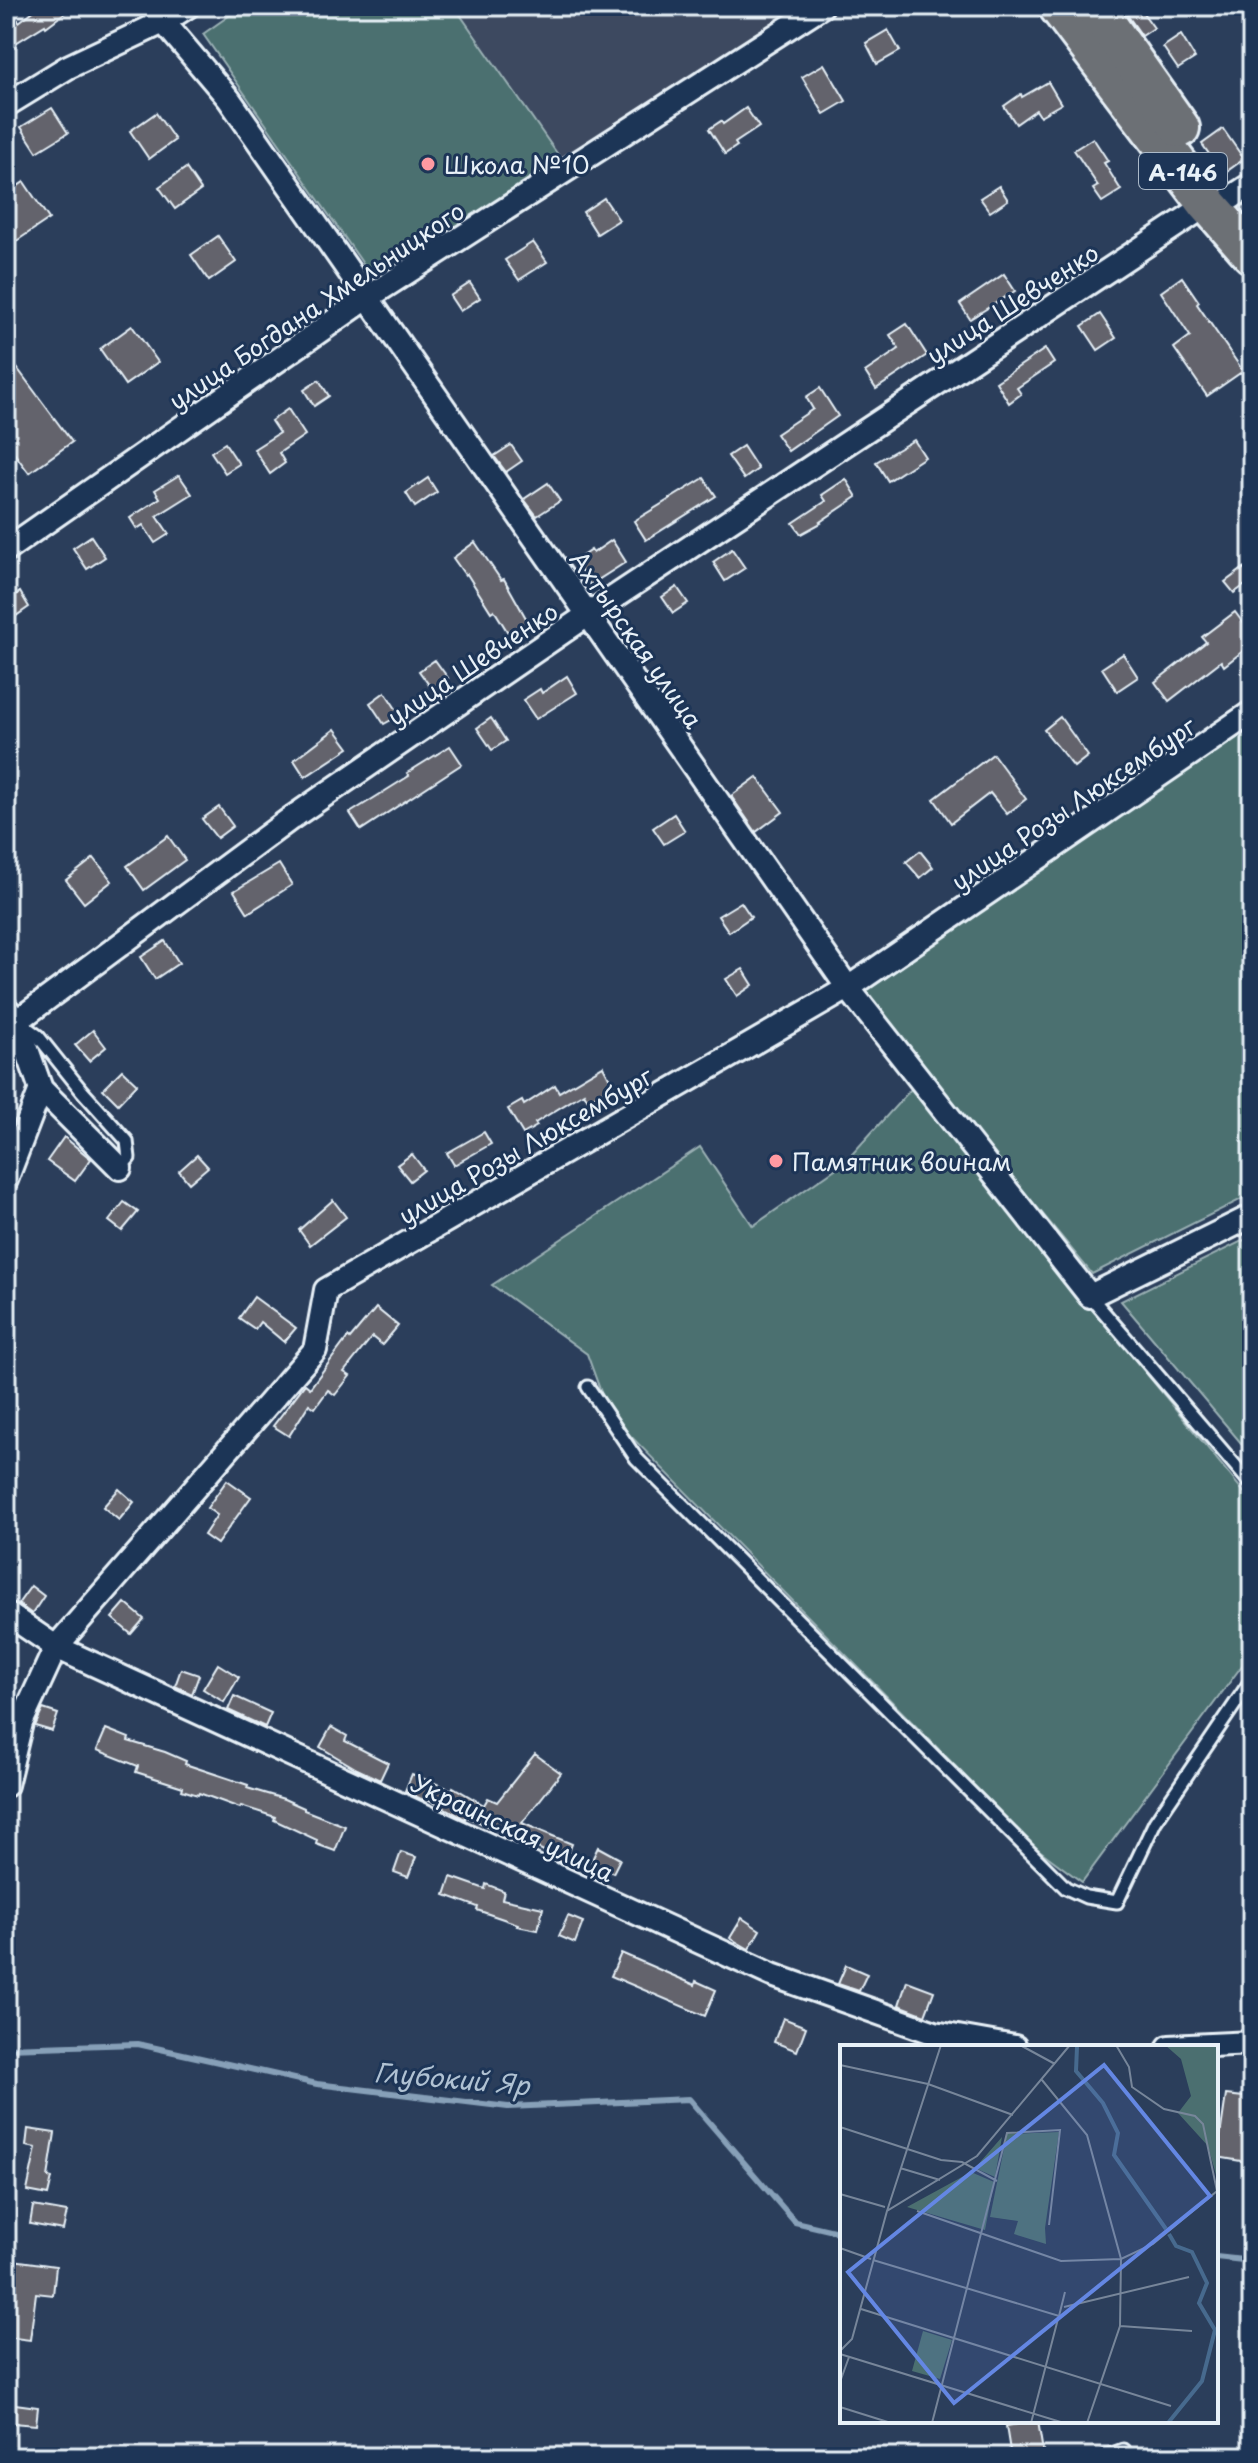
<svg xmlns="http://www.w3.org/2000/svg" width="1258" height="2463" viewBox="0 0 1258 2463" font-family="'Playpen Sans',sans-serif">
<style>
.built{fill:#3c4960}
.green{fill:#4b6f70;stroke:#9ab0b4;stroke-width:2}
.lines{fill:none;stroke-linecap:round;stroke-linejoin:round}
.stream{stroke:#87a0b8;stroke-width:6}
.building{fill:#63646c;stroke:#e8f1f8;stroke-width:2}
.lane-casing{stroke:#e8f1f8;stroke-width:17}
.street-casing{stroke:#e8f1f8;stroke-width:28}
.highway-casing{stroke:#e8f1f8;stroke-width:44}
.lane{stroke:#1d3557;stroke-width:11}
.street{stroke:#1d3557;stroke-width:22}
.highway{stroke:#6c6f75;stroke-width:38}
.poi-dot{fill:#ff9aa2;stroke:#1d3557;stroke-width:3}
.labels{text-anchor:middle;dominant-baseline:central;stroke-width:6;stroke-linejoin:round;paint-order:stroke}
.shield{fill:#1d3557;stroke:#abb9c8;stroke-width:2}
.shield-label{font-size:22px;font-weight:bold;fill:#e8f1f8}
.poi-label{font-size:24px;fill:#e8f1f8;stroke:#1d3557;text-anchor:start}
.street-label{font-size:24px;fill:#e8f1f8;stroke:#1d3557}
.water-label{font-size:26px;font-style:italic;fill:#b0c2d3;stroke:#1d3557}
.inset-river{fill:none;stroke:#476a8e;stroke-width:4}
.inset-road{fill:none;stroke:#77869a;stroke-width:2}
.view{fill:#6487e3;fill-opacity:0.15;stroke:#6487e3;stroke-width:4}
.inset-edge{fill:none;stroke:#e8f1f8;stroke-width:4}
</style>
<rect width="100%" height="100%" fill="#2b3e5b"/>
<filter id="ink" filterUnits="userSpaceOnUse"><feTurbulence type="fractalNoise" baseFrequency=".0125" numOctaves="2"/><feDisplacementMap in="SourceGraphic" scale="16" xChannelSelector="R" yChannelSelector="G"/><feConvolveMatrix kernelMatrix="1 2 1 2 8 2 1 2 1" color-interpolation-filters="sRGB"/></filter>
<g filter="url(#ink)">
<path class="built" d="M271 6H803L379 282Z"/>
<g class="green">
<path d="M243 6H454L563 162 377 284 203 34Z"/>
<path d="M1252 725V1194L1092 1274 862 994Z"/>
<path d="M912 1088 1252 1502V1652L1082 1882 1035 1847 609 1414 587 1354 492 1285 700 1147 753 1226 845 1162Z"/>
<path d="M1252 1236V1456L1121 1301Z"/>
</g>
<g class="lines">
<g class="stream">
<path d="M6 2048 138 2044 317 2084 508 2107 689 2099 795 2222 842 2233"/>
<path d="M1216 2257 1252 2261"/>
</g>
</g>
<g class="building">
<path d="M40 6H74L46 27 45 25 6 49V27L18 20 19 22Z"/>
<path d="M1121 6H1138L1154 28 1142 36Z"/>
<path d="M888 30 900 51 877 64 866 43Z"/>
<path d="M1181 35 1195 58 1178 69 1163 47Z"/>
<path d="M824 64 846 101 824 114 802 77Z"/>
<path d="M1048 82 1061 104 1040 116 1036 110 1016 124 1004 106 1021 94 1022 97Z"/>
<path d="M52 108 68 133 37 152 21 127Z"/>
<path d="M746 108 759 127 735 143 737 146 725 154 709 129 721 121 723 124Z"/>
<path d="M156 113 175 140 149 159 130 131Z"/>
<path d="M1223 129 1244 159 1223 174 1202 144Z"/>
<path d="M1093 138 1108 161 1104 163 1121 190 1102 202 1093 189 1098 186 1074 150Z"/>
<path d="M186 168 201 190 175 209 159 187Z"/>
<path d="M24 182 49 219 15 242 6 230V194Z"/>
<path d="M999 186 1008 200 990 212 980 198Z"/>
<path d="M604 198 619 220 597 234 583 212Z"/>
<path d="M218 236 236 262 209 281 191 255Z"/>
<path d="M533 242 547 262 519 280 505 260Z"/>
<path d="M1004 274 1015 291 970 319 960 304Z"/>
<path d="M1182 277 1199 302 1197 304 1243 371 1207 396 1174 348 1190 336 1161 292Z"/>
<path d="M470 283 480 298 460 311 450 296Z"/>
<path d="M1100 314 1116 338 1098 350 1082 326Z"/>
<path d="M907 324 927 355 876 389 865 372 899 349 890 335Z"/>
<path d="M132 326 158 362 125 385 100 349Z"/>
<path d="M1045 349 1054 363 1017 388 1021 394 1009 403 996 382Z"/>
<path d="M6 353 72 442 29 473 6 442Z"/>
<path d="M319 380 329 396 314 406 304 390Z"/>
<path d="M820 388 838 416 788 451 776 434 813 409 806 397Z"/>
<path d="M288 409 305 435 279 453 285 463 270 474 254 449 279 433 271 421Z"/>
<path d="M914 440 925 457 888 481 876 462Z"/>
<path d="M225 443 239 464 225 473 211 452Z"/>
<path d="M511 445 522 461 506 472 494 456Z"/>
<path d="M743 446 758 469 744 479 728 456Z"/>
<path d="M179 475 192 494 157 516 169 534 155 543 143 525 137 529 130 518 160 498 155 490Z"/>
<path d="M428 478 437 492 415 507 406 493Z"/>
<path d="M704 478 716 496 646 540 634 521Z"/>
<path d="M846 479 857 497 820 522 821 523 801 534 793 523 826 501 822 495Z"/>
<path d="M548 483 560 501 537 516 524 499Z"/>
<path d="M91 536 105 557 87 569 73 548Z"/>
<path d="M612 540 626 562 590 585 575 561 591 550 593 553Z"/>
<path d="M475 542 501 580 504 579 531 627 512 639 494 610 491 612 467 574 465 575 453 558Z"/>
<path d="M732 549 745 568 725 581 713 562Z"/>
<path d="M1244 568 1252 580 1234 593 1225 582Z"/>
<path d="M677 587 688 603 673 613 662 597Z"/>
<path d="M20 592 29 607 16 616 6 601Z"/>
<path d="M1235 612 1252 635V644L1224 666 1221 661 1169 701 1155 682 1206 642 1202 637Z"/>
<path d="M1123 654 1138 677 1117 691 1102 668Z"/>
<path d="M435 660 448 678 432 689 419 671Z"/>
<path d="M567 676 577 693 536 719 523 700 540 689 542 693Z"/>
<path d="M385 692 400 715 384 724 370 703Z"/>
<path d="M1060 717 1088 756 1074 767 1044 730Z"/>
<path d="M491 718 506 741 492 750 477 728Z"/>
<path d="M335 729 349 748 305 777 294 760Z"/>
<path d="M450 746 462 764 361 830 350 813 409 776 407 773Z"/>
<path d="M993 754 1026 799 1007 814 990 793 951 823 934 799Z"/>
<path d="M757 777 783 812 756 832 731 796Z"/>
<path d="M219 807 233 826 217 838 202 819Z"/>
<path d="M674 814 685 831 664 844 653 828Z"/>
<path d="M168 836 185 860 144 890 127 866Z"/>
<path d="M920 851 933 867 920 878 906 862Z"/>
<path d="M94 858 112 881 84 903 66 880Z"/>
<path d="M279 864 292 885 248 913 234 891Z"/>
<path d="M741 902 751 917 729 932 718 916Z"/>
<path d="M165 941 179 963 155 979 141 957Z"/>
<path d="M743 969 753 985 737 996 726 979Z"/>
<path d="M93 1030 106 1047 89 1061 75 1045Z"/>
<path d="M603 1066 613 1085 588 1100 584 1093 535 1123 537 1126 523 1134 508 1109 522 1101 524 1105 555 1085 559 1092Z"/>
<path d="M122 1070 137 1084 118 1104 103 1089Z"/>
<path d="M484 1132 491 1144 454 1165 447 1153Z"/>
<path d="M64 1137 91 1159 75 1181 47 1161Z"/>
<path d="M412 1154 424 1170 410 1181 397 1165Z"/>
<path d="M197 1155 208 1167 189 1183 179 1171Z"/>
<path d="M333 1200 346 1217 310 1245 299 1230Z"/>
<path d="M124 1202 138 1212 122 1231 109 1221Z"/>
<path d="M254 1297 296 1328 284 1342 260 1322 255 1329 239 1318Z"/>
<path d="M376 1308 398 1326 382 1345 372 1337 344 1372 350 1376 335 1395 328 1390 315 1408 309 1404 289 1436 273 1426 305 1384 310 1388 348 1337 350 1339Z"/>
<path d="M227 1480 251 1497 217 1544 204 1535 217 1515 207 1508Z"/>
<path d="M119 1489 134 1502 119 1520 103 1507Z"/>
<path d="M31 1586 44 1596 32 1614 18 1604Z"/>
<path d="M125 1603 144 1619 131 1634 112 1618Z"/>
<path d="M218 1664 239 1677 224 1702 203 1689Z"/>
<path d="M181 1669 199 1675 192 1694 175 1686Z"/>
<path d="M234 1696 271 1713 265 1727 228 1710Z"/>
<path d="M43 1709 58 1714 52 1731 35 1726Z"/>
<path d="M331 1727 347 1736 345 1741 388 1763 380 1780 357 1769 320 1747Z"/>
<path d="M106 1729 129 1738 128 1741 165 1752 186 1761 185 1764 248 1785 247 1788 284 1799 304 1808V1810L345 1826 335 1851 316 1844 317 1840 274 1820 275 1817 241 1806 240 1808 199 1793 198 1795 182 1790 183 1787 136 1772 138 1766 97 1750Z"/>
<path d="M535 1754 561 1773 522 1823 572 1844 564 1864 545 1855 546 1852 509 1834 508 1836 466 1816 465 1819 424 1797 423 1800 405 1791 412 1774 452 1790 453 1787 484 1805 488 1798 497 1802Z"/>
<path d="M598 1847 620 1859 613 1873 591 1862Z"/>
<path d="M401 1852 416 1857 408 1877 394 1872Z"/>
<path d="M451 1877 485 1889 486 1884 504 1891 502 1899 543 1908 538 1930 517 1926 518 1924 477 1910 478 1907 445 1895Z"/>
<path d="M568 1916 583 1922 575 1943 559 1936Z"/>
<path d="M742 1918 760 1930 749 1949 730 1938Z"/>
<path d="M621 1953 695 1985 696 1981 716 1990 705 2016 611 1976Z"/>
<path d="M846 1965 867 1974 859 1991 838 1984Z"/>
<path d="M907 1981 934 1991 925 2015 899 2005Z"/>
<path d="M783 2018 806 2027 797 2051 774 2042Z"/>
<path d="M1226 2095 1252 2098V2125L1247 2162 1217 2157Z"/>
<path d="M28 2129 55 2133 48 2177 52 2178 48 2195 27 2191 36 2148 26 2146Z"/>
<path d="M33 2206 67 2212 63 2230 30 2224Z"/>
<path d="M13 2260 56 2266 53 2295 36 2293 30 2340 6 2337Z"/>
<path d="M15 2404 38 2407 36 2425 13 2423Z"/>
<path d="M1038 2421 1043 2452 1011 2457 1006 2426Z"/>
</g>
<g class="lines">
<defs>
<g id="lane">
<path d="M23 1025 38 1036 82 1091 127 1141 129 1158 120 1168"/>
<path d="M1090 1296 1252 1485"/>
<path d="M588 1387 636 1458 1066 1888 1086 1897 1117 1902 1155 1822 1252 1679"/>
<path d="M1104 2457 1123 2450"/>
</g>
<g id="street">
<path d="M150 6 229 99 848 988 1090 1296 1252 1216"/>
<path d="M6 105 68 67 165 21 188 6"/>
<path d="M1229 199 1252 184"/>
<path d="M6 550 367 298 822 6"/>
<path d="M6 1008 17 1021 41 1089 120 1168"/>
<path d="M17 1021 290 819 589 614 1208 204"/>
<path d="M6 1180 41 1089"/>
<path d="M6 1613 56 1647 772 1975 935 2033 1015 2047"/>
<path d="M6 1785 21 1723 56 1647 315 1350 326 1290 848 988 1252 712"/>
<path d="M1169 2047 1252 2043"/>
</g>
<g id="highway">
<path d="M1058 6 1208 204 1252 254"/>
<path d="M1094 6 1180 128"/>
</g>
</defs>
<use href="#lane" class="lane-casing"/>
<use href="#street" class="street-casing"/>
<use href="#highway" class="highway-casing"/>
<use href="#lane" class="lane"/>
<use href="#street" class="street"/>
<use href="#highway" class="highway"/>
</g>
</g>
<g class="poi-dot">
<circle cx="428" cy="164" r="8"/>
<circle cx="776" cy="1161" r="8"/>
</g>
<g class="labels">
<rect class="shield" x="1139" y="153" width="88" height="36" rx="6"/>
<g class="shield-label">
<text x="1183" y="171">А-146</text>
</g>
<g class="poi-label">
<text x="444" y="164">Школа №10</text>
<text x="792" y="1161">Памятник воинам</text>
</g>
<g class="street-label">
<text transform="translate(1012 303) rotate(-33)">улица Шевченко</text>
<text transform="translate(316 305) rotate(-34)">улица Богдана Хмельницкого</text>
<text transform="translate(637 639) rotate(55)">Ахтырская улица</text>
<text transform="translate(472 663) rotate(-34)">улица Шевченко</text>
<text transform="translate(1073 803) rotate(-34)">улица Розы Люксембург</text>
<text transform="translate(525 1145) rotate(-30)">улица Розы Люксембург</text>
<text transform="translate(513 1827) rotate(25)">Украинская улица</text>
</g>
<g class="water-label">
<text transform="translate(452 2078) rotate(5)">Глубокий Яр</text>
</g>
</g>
<g transform="translate(840 2045)">
<rect width="378" height="378" fill="#2b3e5b"/>
<path d="M325 0H378V137L368 101 338 68 351 51 341 14ZM219 87 205 183 206 199 174 189 178 176 150 172 167 89ZM162 92 155 132 135 123ZM131 127 154 137 145 185 67 162ZM83 286 112 295 100 334 72 326Z" fill="#4b6f70"/>
<path class="inset-river" d="M237 2 236 26 263 58 278 88 274 110 326 184M328 378 362 336 375 285 359 258 367 238 352 207 336 201 329 189"/>
<path class="inset-road" d="M180 0 215 19M0 20 88 39 173 70M202 35 247 90 281 214 280 281 247 378M0 82 101 115 122 117 157 136M60 123 100 135M0 149 45 162M47 166 101 0M77 166 221 216 281 214 313 199 377 146 363 79 355 71 324 64 292 42 289 22 276 0M0 203 31 214M33 215 219 271 225 247M224 262 349 232M21 264 331 361M280 281 352 286M0 306 12 294 47 166 137 111 230 0M0 309 224 378M0 337 9 312M0 362 51 378M92 378 167 88 220 85 209 180M191 378 219 270"/>
<path class="view" d="M264 20 370 151 114 358 8 227Z"/>
<rect width="378" height="378" class="inset-edge"/>
</g>
<rect width="1258" height="2463" fill="none" stroke="#1d3557" stroke-width="32"/>
<rect x="16" y="16" width="1226" height="2431" fill="none" stroke="#e8f1f8" stroke-width="3" filter="url(#ink)"/>
</svg>
